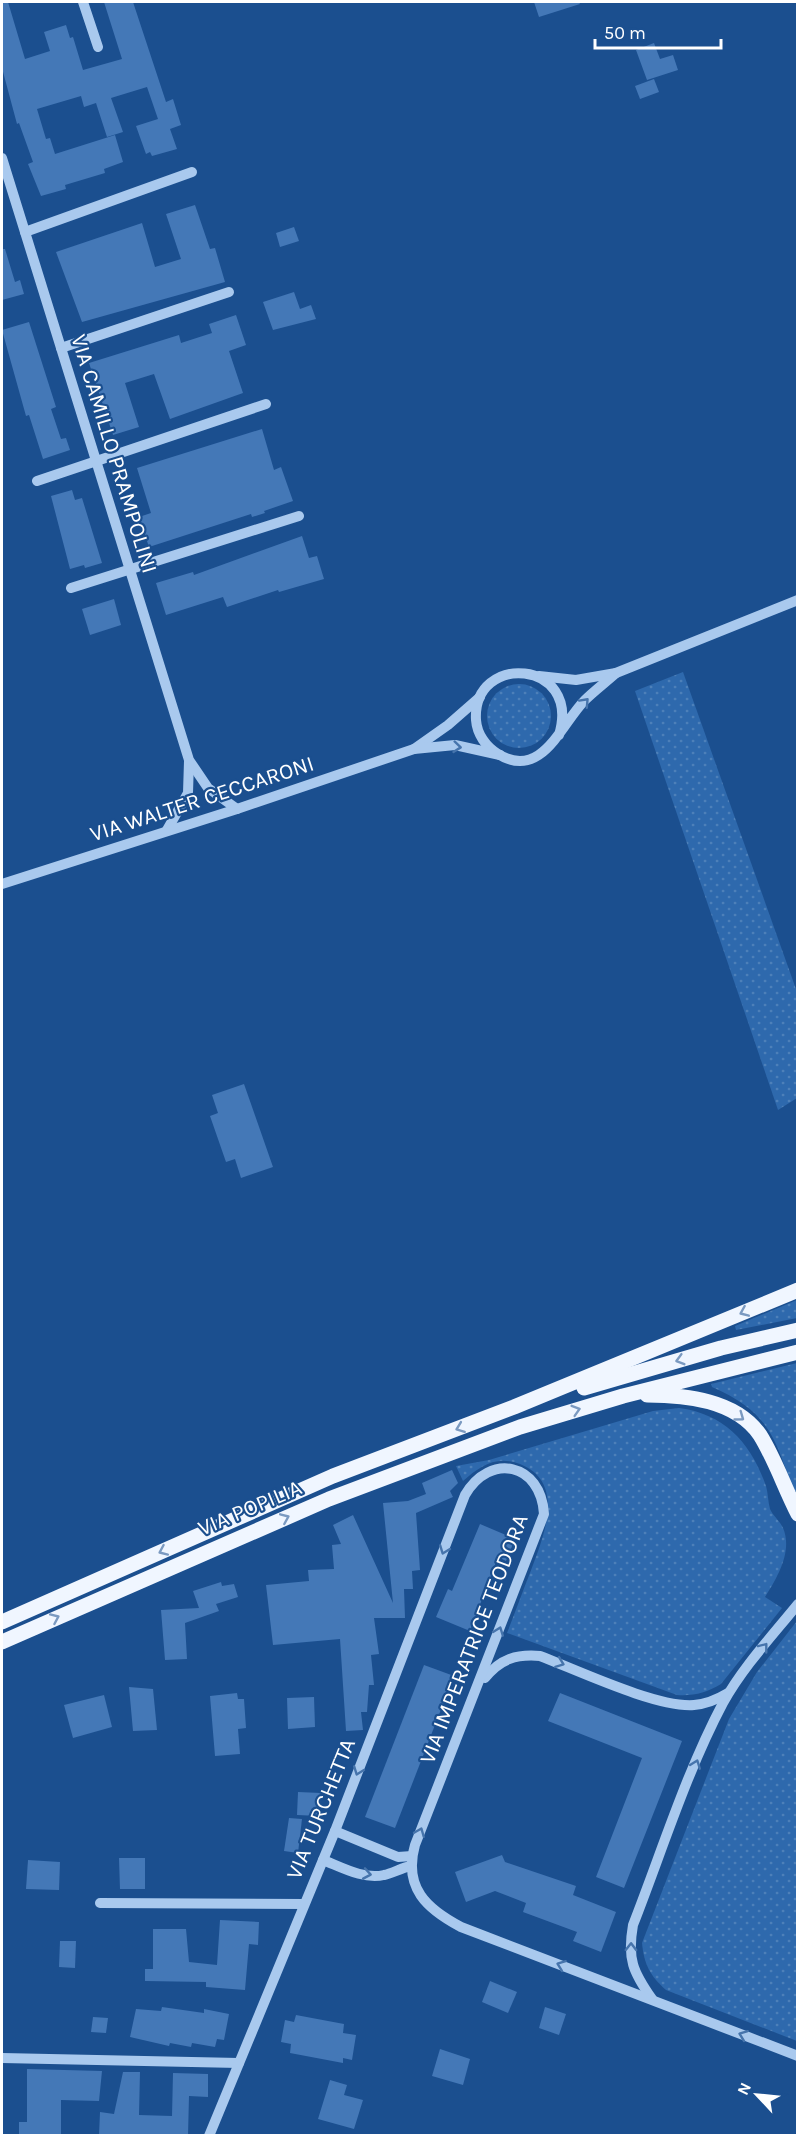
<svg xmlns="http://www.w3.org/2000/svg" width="799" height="2137" viewBox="0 0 799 2137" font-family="Karla,sans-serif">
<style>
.grass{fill:url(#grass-dots)}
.building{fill:#4478b7}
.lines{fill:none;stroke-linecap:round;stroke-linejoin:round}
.minor{stroke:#a9c9ee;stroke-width:10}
.major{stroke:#f0f6ff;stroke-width:15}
.oneway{stroke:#4674ac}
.oneway2{stroke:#7b9ac1}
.labels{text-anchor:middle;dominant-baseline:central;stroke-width:4.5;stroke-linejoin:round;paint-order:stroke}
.street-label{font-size:22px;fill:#fff;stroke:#1b4f8f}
</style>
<defs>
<pattern id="grass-dots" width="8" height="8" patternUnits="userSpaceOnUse" patternTransform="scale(1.5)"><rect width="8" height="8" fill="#2e69ad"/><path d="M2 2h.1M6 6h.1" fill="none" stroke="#4d80b9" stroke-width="1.8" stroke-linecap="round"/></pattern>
</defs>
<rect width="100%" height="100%" fill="#1b4f8f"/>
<g class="grass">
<path d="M683 672 797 992V1098L778 1110 635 691Z"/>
<circle cx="519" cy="716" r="32"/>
<path d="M797 1300V1318L736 1330 735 1326Z"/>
<path d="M797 1363V1490L794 1492C774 1436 769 1412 712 1387L711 1384Z"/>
<path d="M679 1408C725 1414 751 1443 766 1486 768 1493 768 1502 770 1509 773 1516 780 1521 783 1528 793 1551 777 1578 765 1597L782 1608 721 1684C706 1693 694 1696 677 1695L507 1633C515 1613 522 1593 530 1573 542 1540 568 1483 520 1464 496 1455 480 1466 463 1481L456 1466 489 1460 653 1411Z"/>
<path d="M797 1621V2041L666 1990C650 1976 644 1964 642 1943L729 1719 757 1672Z"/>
</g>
<g class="building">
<path d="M2 2H8L25 59 50 51 44 32 66 25 70 38 73 37 83 70 122 59 104 2H133L166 102 173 99 181 125 170 129 177 149 152 156 150 152 146 154 136 126 158 119 147 87 111 98 123 132 107 137 96 103 84 107 81 96 37 109 46 139 50 138 55 154 115 135 123 162 104 169 105 173 65 185 66 189 41 196 28 164 33 162 19 123 17 124 2 68Z"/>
<path d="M534 2H579L580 4 539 17Z"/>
<path d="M654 43 660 59 673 55 678 70 647 80 636 50Z"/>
<path d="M654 79 659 92 640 99 635 86Z"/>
<path d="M195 205 210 249 215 248 225 282 82 322 56 252 142 223 155 267 181 259 166 214Z"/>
<path d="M294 227 299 241 280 247 276 233Z"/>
<path d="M2 249H5L15 282 20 280 24 294 2 300Z"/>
<path d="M294 292 300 309 311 305 316 319 273 330 263 302Z"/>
<path d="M236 315 246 345 229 351 243 393 170 419 154 374 125 383 139 427 113 435 89 363 179 335 181 343 212 333 209 324Z"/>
<path d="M29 322 56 407 51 409 61 439 66 438 70 450 43 459 29 415 26 416 2 330Z"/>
<path d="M262 429 274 470 281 467 293 501 264 511 265 513 252 517 251 514 149 547 139 517 151 513 137 468Z"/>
<path d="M72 490 75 500 82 498 102 563 85 568 84 565 70 569 51 496Z"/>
<path d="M302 536 309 558 317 556 324 579 279 592 278 590 227 607 223 597 166 615 156 583 193 572 194 575Z"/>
<path d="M114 599 121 625 90 635 82 609Z"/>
<path d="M244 1084 273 1167 241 1178 235 1159 226 1162 210 1116 218 1113 212 1095Z"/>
<path d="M452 1470 458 1483 450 1491 453 1497 416 1513 420 1570 412 1571 413 1589H404L405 1618H374L379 1654 371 1655 374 1685H369L367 1712H361L363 1730 346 1731 340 1639 273 1645 266 1585 309 1581 308 1570 334 1569 332 1545 341 1544 333 1525 353 1515 393 1603 383 1503 408 1501 426 1494 422 1483Z"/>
<path d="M480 1524 515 1539 506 1561 498 1557 470 1631 436 1617 448 1589 452 1591Z"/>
<path d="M221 1582 222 1586 234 1584 238 1597 216 1604 219 1611 185 1623 187 1659 165 1660 161 1610 199 1608 193 1591Z"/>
<path d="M424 1665 454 1676 395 1828 365 1817Z"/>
<path d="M129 1687 153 1689 157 1730 133 1731Z"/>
<path d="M237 1693 238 1699H244L246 1728 238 1729 240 1754 215 1756 210 1696Z"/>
<path d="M560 1693 682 1741 624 1888 596 1877 642 1758 548 1721Z"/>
<path d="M104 1695 112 1727 73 1738 64 1705Z"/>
<path d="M314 1697 315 1727 288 1729 287 1698Z"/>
<path d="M298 1792 321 1793 319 1816 297 1815Z"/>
<path d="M289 1818 302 1819 298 1853 284 1851Z"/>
<path d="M502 1855 505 1862 576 1886 573 1895 616 1912 601 1952 573 1941 577 1932 523 1912 526 1903 495 1891 466 1902 455 1872Z"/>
<path d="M119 1858H145V1889H120Z"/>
<path d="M28 1860 60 1862 59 1890 26 1889Z"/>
<path d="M220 1920 259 1922 258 1945 249 1944 245 1990 206 1987V1982L145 1981V1969H153V1929H186L189 1962 217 1965Z"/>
<path d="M60 1941H76L75 1968 59 1967Z"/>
<path d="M490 1981 517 1992 508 2013 482 2002Z"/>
<path d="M162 2007 204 2013V2009L229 2014 224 2040 217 2039 215 2047 192 2043 191 2047 170 2043 169 2046 130 2037 136 2009 161 2011Z"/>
<path d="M545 2007 566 2014 559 2035 539 2028Z"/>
<path d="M296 2015 344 2024 343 2033 356 2035 352 2060 343 2058V2063L290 2053 291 2044 281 2042 285 2020 294 2022Z"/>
<path d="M93 2017 108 2018 106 2033 91 2032Z"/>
<path d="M440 2049 470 2059 463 2085 432 2076Z"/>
<path d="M27 2069 102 2071 99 2101 61 2100V2136H19V2122H27Z"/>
<path d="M123 2072H140L139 2115 172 2116 173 2073 208 2074V2097L189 2096 188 2136H99L100 2112 114 2114Z"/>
<path d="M330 2080 347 2085 344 2095 363 2100 354 2129 318 2119Z"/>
</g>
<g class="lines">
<g class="minor">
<path d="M83 2 98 47"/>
<path d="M2 158 189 760 208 788 237 809"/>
<path d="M25 232 192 172"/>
<path d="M61 348 229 292"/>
<path d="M37 481 266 404"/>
<path d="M71 588 299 516"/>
<path d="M539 676 576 680 616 673 798 600"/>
<path d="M559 735C582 659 472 652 476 720 477 734 486 747 498 754 542 781 561 724 585 700 594 691 606 682 616 673"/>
<path d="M414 749 448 725 480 697"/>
<path d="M167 830 188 793 189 761"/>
<path d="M2 884 237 809 414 749 455 745 500 755"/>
<path d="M485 1678C500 1659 516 1654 540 1656 577 1670 657 1708 694 1705 706 1704 718 1699 728 1693"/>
<path d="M335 1831 398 1857 412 1856"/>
<path d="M323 1860C341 1867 364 1880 384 1875 393 1873 401 1868 411 1866"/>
<path d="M100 1903 304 1904"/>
<path d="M652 1999C633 1972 627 1959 633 1925 662 1851 686 1773 723 1703 743 1667 772 1636 798 1604"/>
<path d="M2 2058 239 2063"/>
<path d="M209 2136 335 1831 465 1495C490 1452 541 1463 544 1514L415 1845C403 1888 427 1909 461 1927L798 2056"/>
</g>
<g class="major">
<path d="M584 1388 721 1348 798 1330"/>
<path d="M647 1395C686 1395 736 1400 760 1435 775 1459 785 1489 798 1514"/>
<path d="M2 1622 333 1476 514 1407 798 1290"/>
<path d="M2 1642 329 1499 520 1427 623 1396 798 1352"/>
</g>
</g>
<defs><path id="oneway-chevron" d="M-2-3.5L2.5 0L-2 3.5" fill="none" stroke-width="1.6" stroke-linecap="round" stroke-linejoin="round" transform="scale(1.5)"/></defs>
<g class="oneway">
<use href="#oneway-chevron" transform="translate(585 702) rotate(-47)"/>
<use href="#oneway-chevron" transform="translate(457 747) rotate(6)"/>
<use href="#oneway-chevron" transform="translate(444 1550) rotate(111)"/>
<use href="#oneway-chevron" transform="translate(499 1631) rotate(-69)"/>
<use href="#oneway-chevron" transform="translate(764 1647) rotate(-52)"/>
<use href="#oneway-chevron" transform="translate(560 1663) rotate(21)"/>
<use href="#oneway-chevron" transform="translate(696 1764) rotate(-69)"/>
<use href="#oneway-chevron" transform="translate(358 1771) rotate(111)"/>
<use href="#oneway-chevron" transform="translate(420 1832) rotate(-68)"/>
<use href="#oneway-chevron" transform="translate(367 1874) rotate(10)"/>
<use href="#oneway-chevron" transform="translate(631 1947) rotate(-89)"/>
<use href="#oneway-chevron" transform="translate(561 1965) rotate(-159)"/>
<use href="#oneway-chevron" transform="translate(743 2035) rotate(-159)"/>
</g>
<g class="oneway2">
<use href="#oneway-chevron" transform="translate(744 1312) rotate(157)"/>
<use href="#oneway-chevron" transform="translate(680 1360) rotate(164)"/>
<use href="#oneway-chevron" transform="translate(576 1410) rotate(-17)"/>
<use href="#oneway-chevron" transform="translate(740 1417) rotate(36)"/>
<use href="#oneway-chevron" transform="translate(460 1428) rotate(159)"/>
<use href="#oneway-chevron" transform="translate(285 1518) rotate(-23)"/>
<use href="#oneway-chevron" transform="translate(163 1551) rotate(156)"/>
<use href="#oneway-chevron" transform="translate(55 1618) rotate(-24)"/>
</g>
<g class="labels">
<g class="street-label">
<text transform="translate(114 454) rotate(73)">VIA CAMILLO PRAMPOLINI</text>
<text transform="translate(202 799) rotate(-18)">VIA WALTER CECCARONI</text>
<text transform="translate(250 1508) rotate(-23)">VIA POPILIA</text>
<text transform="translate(474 1639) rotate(-69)">VIA IMPERATRICE TEODORA</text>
<text transform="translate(321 1809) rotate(-68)">VIA TURCHETTA</text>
</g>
</g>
<rect width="799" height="2137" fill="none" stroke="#ffffff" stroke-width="6"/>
<g transform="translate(757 2095) rotate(296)" stroke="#1b4f8f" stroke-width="4.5" paint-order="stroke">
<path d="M0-4.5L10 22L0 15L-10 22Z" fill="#ffffff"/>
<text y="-9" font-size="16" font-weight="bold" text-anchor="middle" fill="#ffffff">N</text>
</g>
<path d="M595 39v9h126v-9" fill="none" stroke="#ffffff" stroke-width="3"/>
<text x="604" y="39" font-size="18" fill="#ffffff" stroke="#1b4f8f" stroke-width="4.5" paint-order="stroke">50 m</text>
</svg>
